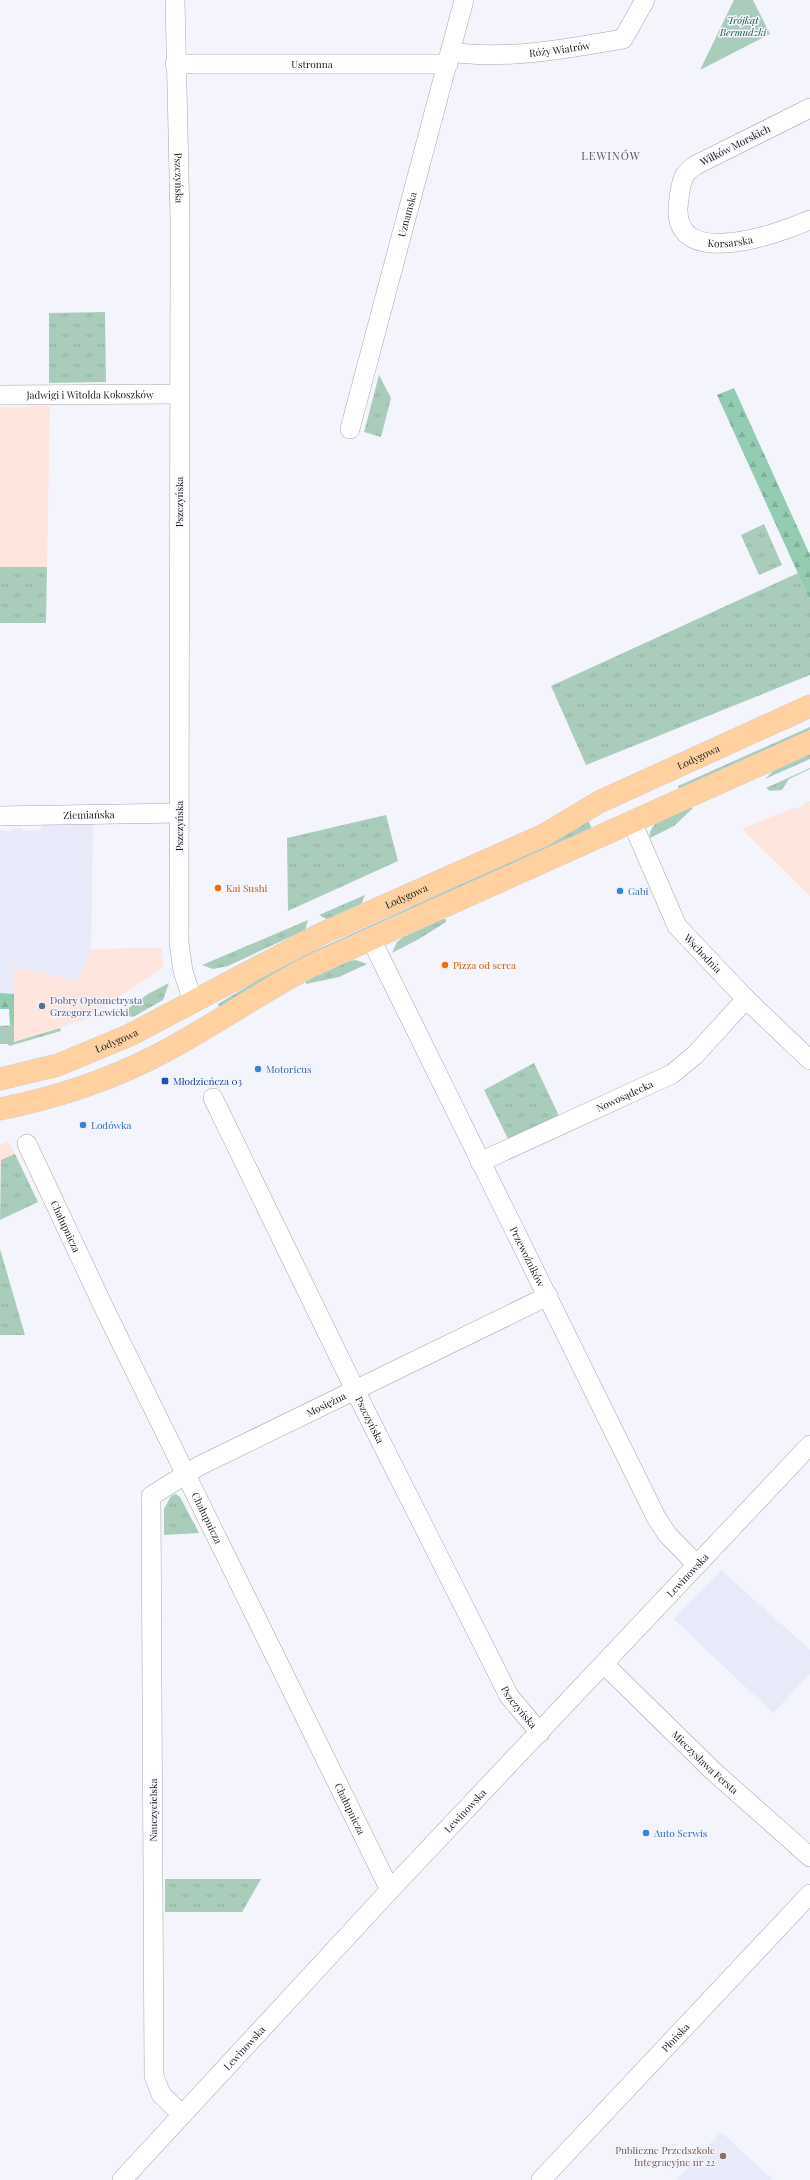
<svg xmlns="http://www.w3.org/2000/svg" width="810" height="2180" viewBox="0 0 810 2180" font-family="'Playfair Display',serif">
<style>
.commercial{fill:#fee5de}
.built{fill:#e8e9f9}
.grass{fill:url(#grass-tufts)}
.forest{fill:url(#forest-firs)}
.garden{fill:#aacdbb}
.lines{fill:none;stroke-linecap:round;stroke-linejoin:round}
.minor-casing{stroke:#a6a6ae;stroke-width:20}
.major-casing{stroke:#d1d1d2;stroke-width:23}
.minor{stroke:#fff;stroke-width:19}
.major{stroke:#ffd0a0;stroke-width:22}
.food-dot{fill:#e8710a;stroke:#f4f4fd;stroke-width:1.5}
.shop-dot{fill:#3f7fe0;stroke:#f4f4fd;stroke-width:1.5}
.service-dot{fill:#5c6f8a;stroke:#f4f4fd;stroke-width:1.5}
.transit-dot{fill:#1a4fb4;stroke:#f4f4fd;stroke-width:1.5}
.education-dot{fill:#8d6e63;stroke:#f4f4fd;stroke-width:1.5}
.labels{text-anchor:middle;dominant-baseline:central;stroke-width:3;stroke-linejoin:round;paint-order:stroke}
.park-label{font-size:10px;font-style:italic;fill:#185c42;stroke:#f4f4fd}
.street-label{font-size:10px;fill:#1a1a1d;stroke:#f4f4fd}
.food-label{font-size:10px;fill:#c56008;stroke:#f4f4fd;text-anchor:start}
.shop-label{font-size:10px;fill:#366cbe;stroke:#f4f4fd;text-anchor:start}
.service-label{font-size:10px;fill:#4e5e75;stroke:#f4f4fd;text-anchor:start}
.transit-label{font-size:10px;fill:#164399;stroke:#f4f4fd;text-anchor:start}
.education-label{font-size:10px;fill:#785e54;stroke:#f4f4fd;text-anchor:end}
.neighbourhood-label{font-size:11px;letter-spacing:1px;fill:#56575e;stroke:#f4f4fd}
</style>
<defs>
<pattern id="grass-tufts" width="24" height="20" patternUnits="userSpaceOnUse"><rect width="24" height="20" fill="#aacdbb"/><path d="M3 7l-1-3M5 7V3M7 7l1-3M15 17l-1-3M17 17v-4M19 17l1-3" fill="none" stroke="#92afa0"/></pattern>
<pattern id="forest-firs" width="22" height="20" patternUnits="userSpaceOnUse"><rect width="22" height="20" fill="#94ccb1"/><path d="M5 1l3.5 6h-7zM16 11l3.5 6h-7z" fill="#7faf98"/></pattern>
</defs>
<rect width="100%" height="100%" fill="#f4f4fd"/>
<g class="commercial">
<path d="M50 406 47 567H0V407Z"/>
<path d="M807 801H810V896L742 829 793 808 798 809Z"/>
<path d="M162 948 163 968 84 1020 14 1042V967L78 981 91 949Z"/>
<path d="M8 1141 15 1154 1 1160 0 1181V1145Z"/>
</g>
<g class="built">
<path d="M93 824 91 949 78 981 14 967V994L0 993V830L11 832 12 829 20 828 24 831 40 830 43 825Z"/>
<path d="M721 1570 810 1650V1674L773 1713 674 1619Z"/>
<path d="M721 2132 773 2180H676Z"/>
</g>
<g class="grass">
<path d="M105 312 106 382 49 383V313Z"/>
<path d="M379 375 391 398 381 437 364 432Z"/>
<path d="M764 524 782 565 759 575 741 535Z"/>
<path d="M0 567H47L46 623H0Z"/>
<path d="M798 573 810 600V675L586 765 551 686Z"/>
<path d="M810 727V730L679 789 678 786Z"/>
<path d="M810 754V759L765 779 773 771Z"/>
<path d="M810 768V769L789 779 782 790 770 791 766 788Z"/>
<path d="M688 808H693L674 826 650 838C647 821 675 814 688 808Z"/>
<path d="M386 815 398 861 288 911 287 838Z"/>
<path d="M588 820 592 829 304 958 276 973 220 1008 218 1004 283 965 543 847Z"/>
<path d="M365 895 361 905 332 918 326 919 319 915Z"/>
<path d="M443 919H446V922L419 939 392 953 397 942 403 937Z"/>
<path d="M308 920 305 930 228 966 213 969 202 965Z"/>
<path d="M356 960 367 964 339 977 306 984V981L348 961Z"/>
<path d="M169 983 163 1000 133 1017 126 1015 123 1012 148 994Z"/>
<path d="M14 1025V1042L60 1028 61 1031 9 1046 8 1044H0V1026Z"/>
<path d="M534 1063 561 1120 510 1143 484 1090Z"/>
<path d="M15 1154 38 1202 0 1220 1 1160Z"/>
<path d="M0 1249 25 1335H0Z"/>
<path d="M176 1494 180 1497 199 1533 164 1535V1509L171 1496Z"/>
<path d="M165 1879H261L242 1912H165Z"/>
</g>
<g class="forest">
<path d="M734 388 810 555V600L717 395Z"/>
<path d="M0 993 14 994V1025H10L9 1009H0Z"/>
</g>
<path class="garden" d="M734 0H753L770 34 700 70Z"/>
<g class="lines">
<defs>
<g id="minor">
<path id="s1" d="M175 0 180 219 179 943 183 971 193 1002"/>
<path id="s2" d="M450 52C507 60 567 49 623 39L645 0"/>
<path id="s3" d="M175 64H448"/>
<path id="s4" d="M810 108 696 165C693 167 687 171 685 175 680 183 679 198 678 208 675 271 780 233 810 220"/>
<path id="s5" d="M0 395 180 394"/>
<path id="s6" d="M350 429 464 0"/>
<path id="s7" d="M0 816 179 813"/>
<path id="s8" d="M632 822 677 926 746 999 810 1060"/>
<path id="s9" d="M371 939 656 1517 667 1534 697 1565"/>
<path id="s10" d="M213 1098 364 1408 509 1696 540 1733"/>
<path id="s11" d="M27 1144 106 1312 390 1890"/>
<path id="s12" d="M480 1162 672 1074 695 1055 746 999"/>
<path id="s13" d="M604 1664 712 1770 810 1857"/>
<path id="s14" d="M182 2115 161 2094 154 2076 151 1496 199 1466 548 1296"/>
<path id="s15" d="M122 2180 390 1890 810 1445"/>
<path id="s16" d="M541 2180 810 1894"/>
</g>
<g id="major">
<path id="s17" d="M0 1079 58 1065 130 1035 321 934 544 835 599 802 810 706"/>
<path d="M0 1109C55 1098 102 1083 152 1058 208 1030 258 993 313 965L810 742"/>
</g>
</defs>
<use href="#minor" class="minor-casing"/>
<use href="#major" class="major-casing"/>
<use href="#minor" class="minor"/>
<use href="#major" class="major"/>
</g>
<g class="food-dot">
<circle cx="218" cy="888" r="4"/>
<circle cx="445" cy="965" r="4"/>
</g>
<g class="shop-dot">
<circle cx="620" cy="891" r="4"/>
<circle cx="258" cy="1069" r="4"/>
<circle cx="83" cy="1125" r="4"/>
<circle cx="646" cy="1833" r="4"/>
</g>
<circle class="service-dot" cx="42" cy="1006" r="4"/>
<rect class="transit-dot" x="161" y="1077" width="8" height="8" rx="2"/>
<circle class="education-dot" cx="723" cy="2156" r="4"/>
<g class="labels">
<g class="park-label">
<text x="743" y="20">Trójkąt<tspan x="743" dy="12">Bermudzki</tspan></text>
</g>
<g class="street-label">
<text stroke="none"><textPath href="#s2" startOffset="110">Róży Wiatrów</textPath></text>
<text stroke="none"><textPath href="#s3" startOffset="137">Ustronna</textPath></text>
<text transform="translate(735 145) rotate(-27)">Wilków Morskich</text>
<text stroke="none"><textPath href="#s1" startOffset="178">Pszczyńska</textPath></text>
<text stroke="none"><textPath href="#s6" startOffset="222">Uznamska</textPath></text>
<text stroke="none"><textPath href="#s4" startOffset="250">Korsarska</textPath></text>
<text stroke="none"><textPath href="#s5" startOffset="90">Jadwigi i Witolda Kokoszków</textPath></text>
<text transform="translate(179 502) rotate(-90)">Pszczyńska</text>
<text stroke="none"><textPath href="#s17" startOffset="771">Łodygowa</textPath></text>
<text stroke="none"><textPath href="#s7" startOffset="89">Ziemiańska</textPath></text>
<text transform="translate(179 826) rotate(-90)">Pszczyńska</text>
<text stroke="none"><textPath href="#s17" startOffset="447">Łodygowa</textPath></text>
<text stroke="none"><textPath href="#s8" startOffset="151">Wschodnia</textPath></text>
<text stroke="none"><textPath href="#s17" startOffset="123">Łodygowa</textPath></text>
<text stroke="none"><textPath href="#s12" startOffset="159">Nowosądecka</textPath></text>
<text stroke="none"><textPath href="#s11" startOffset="91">Chałupnicza</textPath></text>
<text stroke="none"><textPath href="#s9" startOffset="354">Przewoźników</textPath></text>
<text stroke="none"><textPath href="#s14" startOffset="827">Mosiężna</textPath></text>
<text stroke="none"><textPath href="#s10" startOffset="358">Pszczyńska</textPath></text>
<text stroke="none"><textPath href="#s11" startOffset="415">Chałupnicza</textPath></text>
<text stroke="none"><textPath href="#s15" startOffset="828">Lewinowska</textPath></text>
<text stroke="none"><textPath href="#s10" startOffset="682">Pszczyńska</textPath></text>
<text stroke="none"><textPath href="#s13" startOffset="141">Mieczysława Fersta</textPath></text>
<text stroke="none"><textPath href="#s11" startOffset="739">Chałupnicza</textPath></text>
<text transform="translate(153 1810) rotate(-90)">Nauczycielska</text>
<text stroke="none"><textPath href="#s15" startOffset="504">Lewinowska</textPath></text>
<text stroke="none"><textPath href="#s16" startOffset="196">Płońska</textPath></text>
<text stroke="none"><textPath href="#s15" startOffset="180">Lewinowska</textPath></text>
</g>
<g class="food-label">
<text x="226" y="888">Kai Sushi</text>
<text x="453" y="965">Pizza od serca</text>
</g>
<g class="shop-label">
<text x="628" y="891">Gabi</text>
<text x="266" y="1069">Motoricus</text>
<text x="91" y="1125">Lodówka</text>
<text x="654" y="1833">Auto Serwis</text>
</g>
<g class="service-label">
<text x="50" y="1000">Dobry Optometrysta<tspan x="50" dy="12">Grzegorz Lewicki</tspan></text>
</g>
<g class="transit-label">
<text x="173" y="1081">Młodzieńcza 03</text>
</g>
<g class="education-label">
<text x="715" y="2150">Publiczne Przedszkole<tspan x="715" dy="12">Integracyjne nr 22</tspan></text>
</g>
<g class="neighbourhood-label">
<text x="611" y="155">LEWINÓW</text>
</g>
</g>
</svg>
